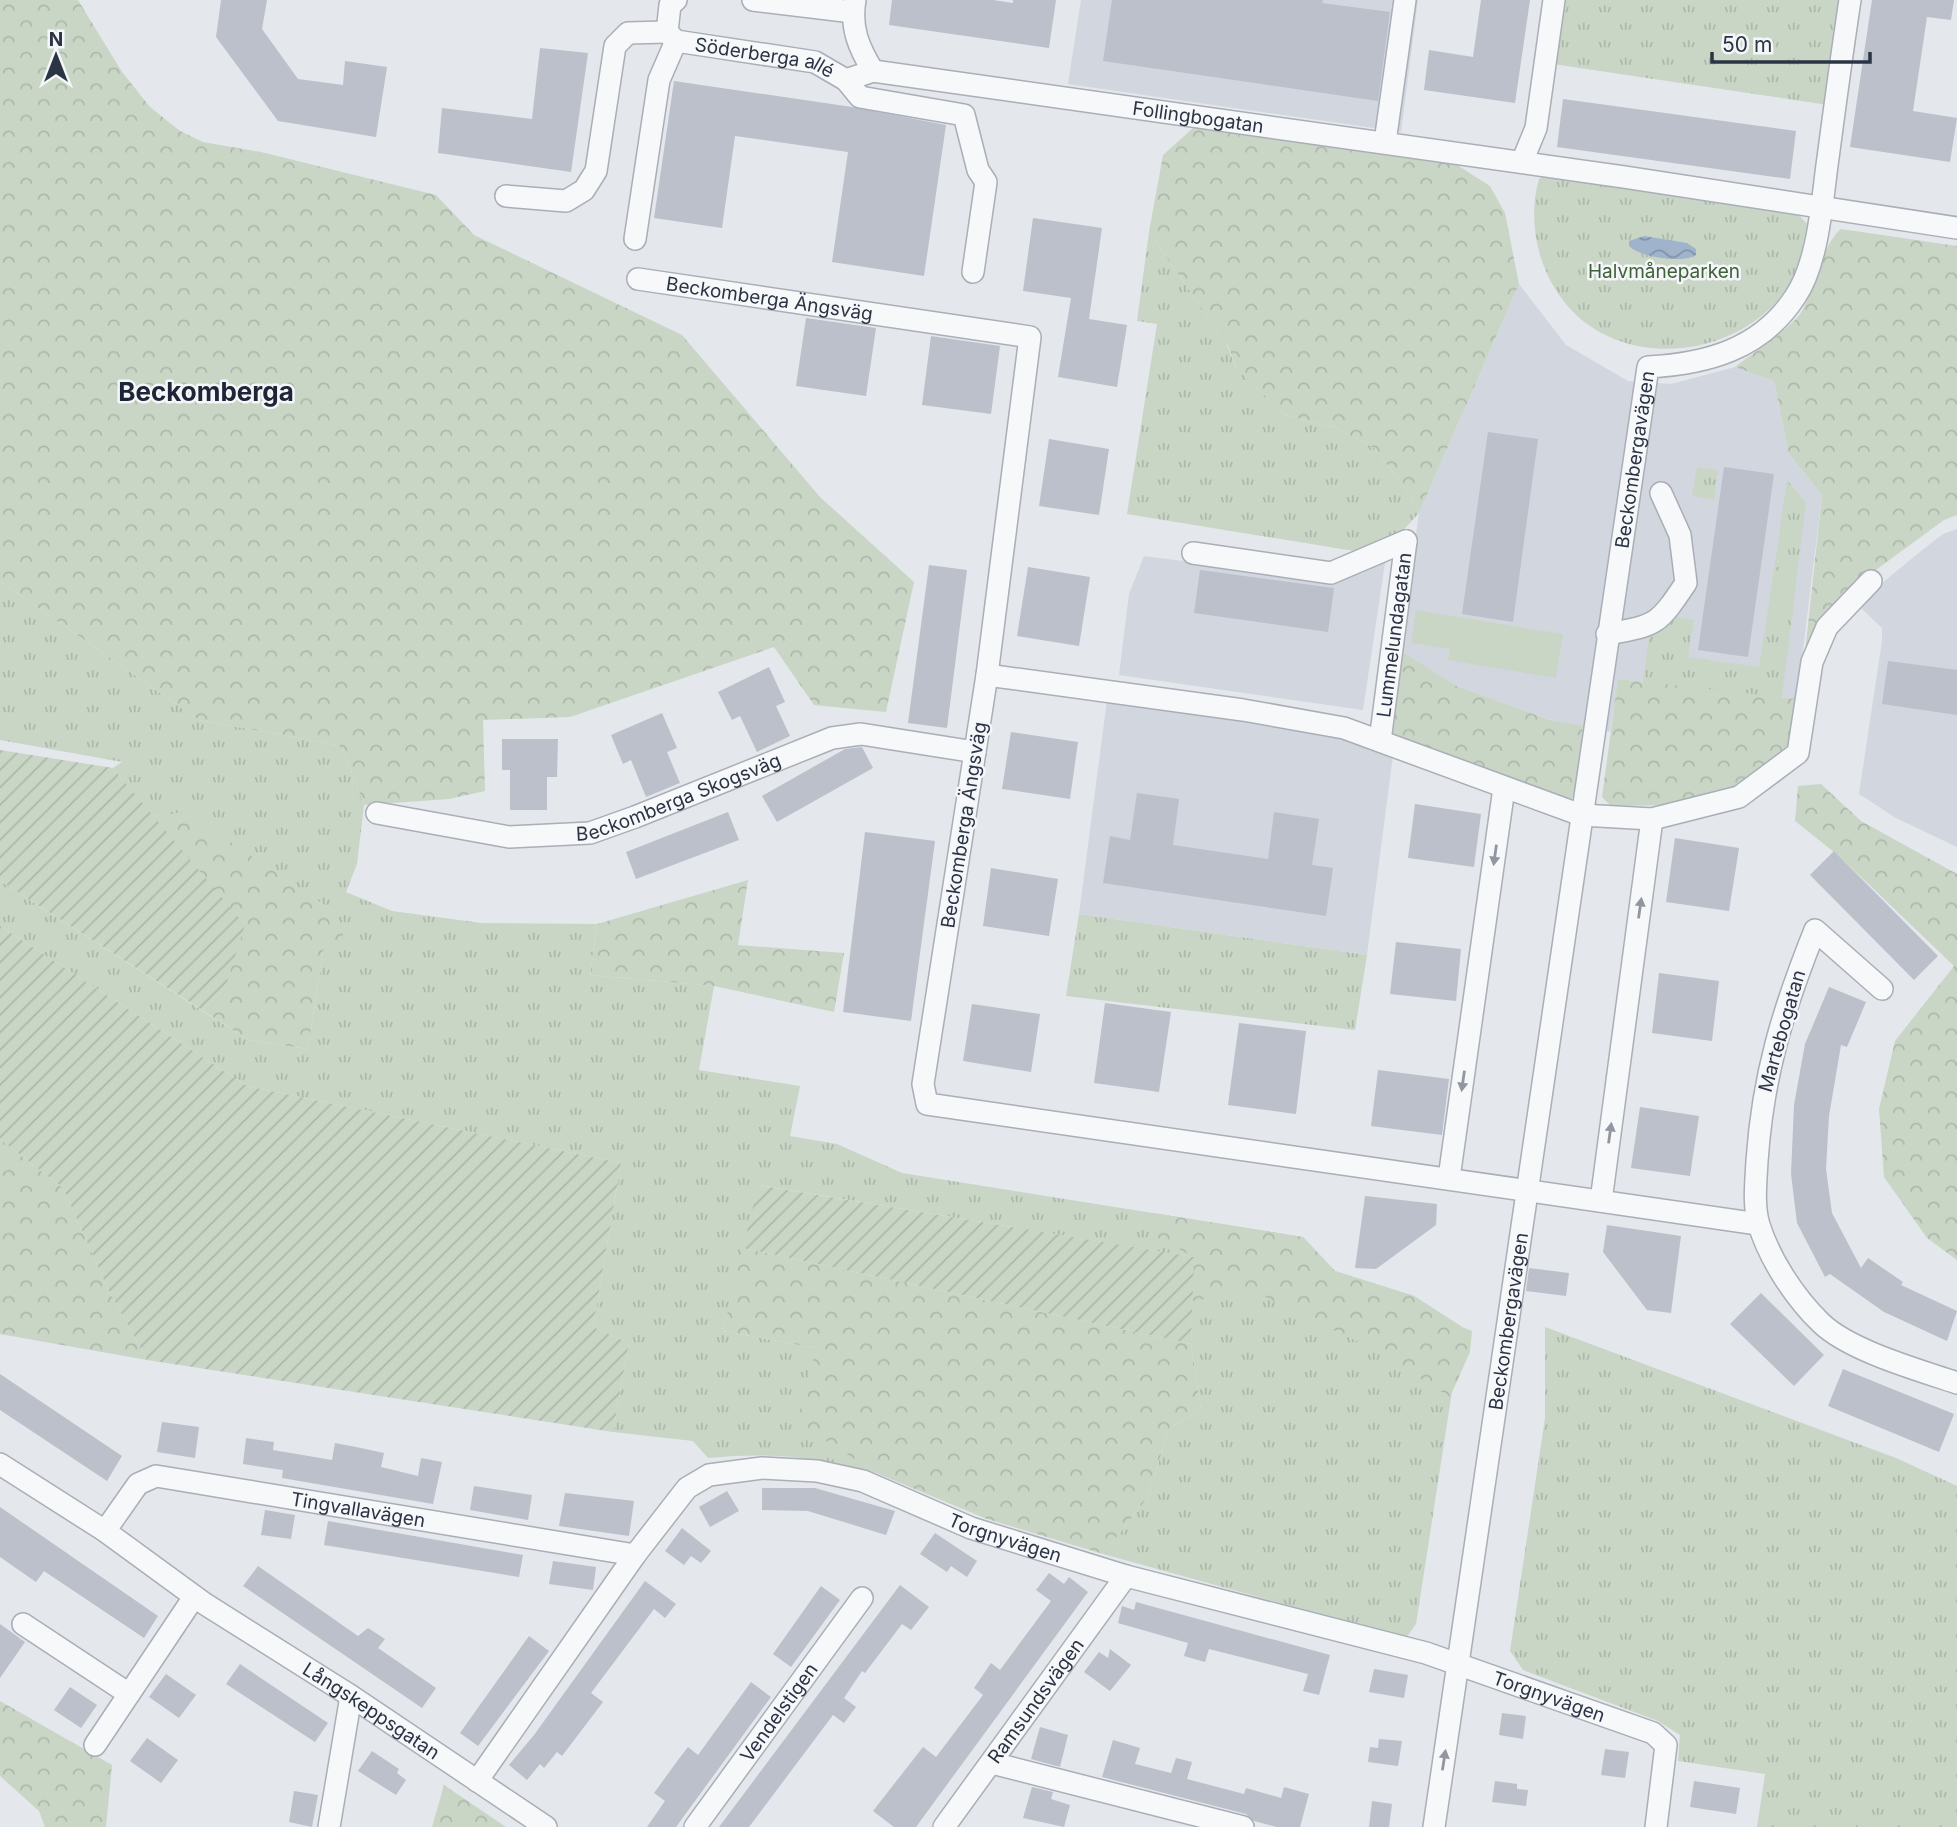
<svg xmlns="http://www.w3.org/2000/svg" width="1957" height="1827" viewBox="0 0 1957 1827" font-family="Inter,sans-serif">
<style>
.built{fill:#d2d6de}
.grass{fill:url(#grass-tufts)}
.forest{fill:url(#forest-crowns)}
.garden{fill:url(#garden-furrows)}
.pitch{fill:#c9d6c5}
.water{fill:url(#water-waves)}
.building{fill:#bbc0ca}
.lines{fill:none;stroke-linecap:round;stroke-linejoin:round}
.minor-casing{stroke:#a9aeb7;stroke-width:24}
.minor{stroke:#f7f8fa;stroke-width:21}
.oneway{fill:#9196a0}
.labels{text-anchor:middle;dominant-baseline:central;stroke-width:5;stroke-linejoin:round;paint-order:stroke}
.street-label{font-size:19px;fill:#2b3445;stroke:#f4f6f9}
.park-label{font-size:19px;fill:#3f6138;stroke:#f4f6f9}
.district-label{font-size:26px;font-weight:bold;fill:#1d2536;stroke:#f4f6f9}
</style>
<defs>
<pattern id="grass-tufts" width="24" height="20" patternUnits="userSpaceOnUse" patternTransform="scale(1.75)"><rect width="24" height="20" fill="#c9d6c5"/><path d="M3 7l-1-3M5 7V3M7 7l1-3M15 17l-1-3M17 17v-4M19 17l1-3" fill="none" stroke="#adb8ab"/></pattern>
<pattern id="forest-crowns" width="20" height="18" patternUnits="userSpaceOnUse" patternTransform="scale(1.75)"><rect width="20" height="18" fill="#c9d6c5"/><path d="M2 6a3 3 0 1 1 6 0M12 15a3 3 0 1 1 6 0" fill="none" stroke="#adb8ab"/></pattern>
<pattern id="garden-furrows" width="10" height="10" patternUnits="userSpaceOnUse" patternTransform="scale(1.75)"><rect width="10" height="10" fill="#c9d6c5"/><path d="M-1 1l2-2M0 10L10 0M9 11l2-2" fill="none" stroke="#adb8ab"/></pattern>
<pattern id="water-waves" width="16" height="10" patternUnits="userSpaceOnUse" patternTransform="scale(1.75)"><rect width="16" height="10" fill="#9fb4cc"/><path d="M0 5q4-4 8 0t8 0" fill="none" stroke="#8293a7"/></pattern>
</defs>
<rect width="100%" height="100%" fill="#e4e7ec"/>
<g class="built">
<path d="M1081 0H1418L1401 132 1068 84Z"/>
<path d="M1519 284 1566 345 1628 381 1671 384 1735 367 1774 381 1789 454 1822 495 1797 699 1619 679 1610 732 1551 720 1455 686 1400 650 1419 513Z"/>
<path d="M1957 529V847L1896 818 1859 794 1882 641V628L1859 606 1864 598 1921 551 1943 534Z"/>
<path d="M1144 556 1338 581 1386 556 1363 710 1119 675 1129 594Z"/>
<path d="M1107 700 1343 736 1393 755 1367 955 1079 914Z"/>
</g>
<g class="grass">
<path d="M1556 0H1841L1828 105 1546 63Z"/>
<path d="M1546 174 1798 214 1807 224C1803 244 1800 267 1789 285 1749 349 1652 369 1590 326 1544 294 1524 231 1539 179Z"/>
<path d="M1149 232 1226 343 1237 369 1285 415 1334 427 1374 448 1404 486 1419 513 1396 538 1354 551 1127 514 1157 324 1137 321Z"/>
<path d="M1697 467 1718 470 1714 500 1692 496Z"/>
<path d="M1787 480 1806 503 1797 575 1774 570Z"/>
<path d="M0 581 199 720 342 746 364 805 357 864 346 892 392 911 481 923 597 924 590 975 714 986 699 1070 800 1086 790 1136 837 1144 902 1173 1303 1237 1335 1271 1414 1296 1462 1327 1416 1624 1406 1638 1103 1554 1148 1497 1169 1428 1201 1410 1191 1344 1193 1257 759 1185 723 1331 816 1348 842 1450 876 1473C814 1457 773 1452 708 1458L693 1441 613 1432 629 1343 593 1327 621 1163 247 1086 0 926V881L248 1040 308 1049 323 950 336 913 186 813 152 816 113 768 122 762 0 740Z"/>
<path d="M1767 616 1792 620 1778 725 1640 705 1649 637 1677 617 1694 620 1688 657 1759 667Z"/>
<path d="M1079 914 1367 955 1355 1030 1066 996Z"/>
<path d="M1545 1327 1896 1458 1957 1486V1827H1757L1765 1774 1678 1761 1680 1735 1658 1721 1523 1670 1510 1651 1545 1418Z"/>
</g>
<g class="forest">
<path d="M0 0H78L122 72 150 107 180 131 203 142 261 152 436 195 474 235 682 335 820 497 914 582 886 712 814 705 774 647 570 717 483 720 485 791 449 799 364 805 342 746 199 720 0 581Z"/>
<path d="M1193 128 1457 165 1490 186 1505 213 1519 284 1419 513 1404 486 1374 448 1334 427 1285 415 1237 369 1228 346 1149 232 1163 155Z"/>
<path d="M1841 229 1957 246V515L1944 520 1869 575 1804 662 1822 495 1789 454 1774 381 1735 367C1750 355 1794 326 1802 311 1815 288 1823 243 1841 229Z"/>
<path d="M1400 650 1456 686 1550 720 1583 726 1574 797 1562 801 1389 734Z"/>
<path d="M1618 679 1797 699 1789 749 1736 786 1671 805 1611 806 1602 797Z"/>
<path d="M1821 784 1861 821 1957 874V1260L1927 1238 1884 1177 1879 1109 1895 1041 1954 966 1839 856 1795 821 1798 786Z"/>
<path d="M186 812 336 913 344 939 323 950 308 1049 248 1040 202 1010 225 988 152 816Z"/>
<path d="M748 880 738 945 844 953 834 1012 714 986 590 975 597 924Z"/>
<path d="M0 1139 63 1188 107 1287 147 1360 0 1334Z"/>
<path d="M1153 1213 1303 1237 1335 1271 1414 1296 1462 1327 1472 1331 1470 1352 1450 1397 1377 1351 1253 1291 1192 1301 1194 1257 1152 1235Z"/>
<path d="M743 1248 1191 1344 1201 1410 1169 1428 1148 1497 1103 1554 987 1519 876 1473 797 1422 816 1348 723 1331Z"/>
<path d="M0 1701 112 1765 106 1827H45L39 1811 0 1776Z"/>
<path d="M444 1785 506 1827H432Z"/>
</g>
<g class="garden">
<path d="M0 750 113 768 245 925 225 988 202 1010 0 881Z"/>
<path d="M0 926 247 1086 621 1163 593 1327 629 1343 613 1432 147 1360 107 1287 63 1188 0 1139Z"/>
<path d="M758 1185 1194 1257 1191 1344 743 1248Z"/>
</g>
<g class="pitch">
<path d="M1774 570 1797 575 1792 620 1767 616Z"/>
<path d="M1416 610 1563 634 1556 678 1448 660 1450 649 1411 643Z"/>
</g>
<path class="water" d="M1644 236 1687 243 1696 249V255C1682 264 1640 257 1629 246V241Z"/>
<g class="building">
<path d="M221 0H267L262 29 298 79 343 85 345 61 387 67 376 137 278 121 216 37Z"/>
<path d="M892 0H993L1013 3V0H1056L1049 48 889 25Z"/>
<path d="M1112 0H1323L1322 3 1390 12 1378 101 1103 61Z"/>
<path d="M1481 0H1530L1515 103 1424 90 1429 50 1473 57Z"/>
<path d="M1872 0H1954L1951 20 1927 17 1913 111 1957 118 1950 162 1850 147Z"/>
<path d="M540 48 588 53 571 172 438 153 442 108 532 119Z"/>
<path d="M674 81 852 107 946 125 924 276 832 262 848 152 735 136 722 228 654 218Z"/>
<path d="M1563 99 1796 131 1790 179 1557 147Z"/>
<path d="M1033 218 1102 228 1089 319 1127 325 1117 387 1058 377 1071 298 1023 291Z"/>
<path d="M806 318 876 328 866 396 796 386Z"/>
<path d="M931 336 1000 346 991 414 922 405Z"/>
<path d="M1488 432 1538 439 1513 622 1462 614Z"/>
<path d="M1049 439 1109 449 1099 515 1039 506Z"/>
<path d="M1724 467 1774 474 1748 657 1698 650Z"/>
<path d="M929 565 967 570 947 728 908 723Z"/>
<path d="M1028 567 1090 577 1079 646 1017 636Z"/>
<path d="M1200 570 1334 588 1328 632 1194 613Z"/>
<path d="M1888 661 1957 670V715L1882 704Z"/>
<path d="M769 667 785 702 776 706 790 736 757 752 740 716 732 720 718 692Z"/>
<path d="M662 713 677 748 667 752 680 783 646 797 631 760 623 764 611 735Z"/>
<path d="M1011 732 1078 742 1070 799 1002 789Z"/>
<path d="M502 739H558L557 777H547V810H510V770H502Z"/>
<path d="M862 747 873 768 777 822 762 796 845 749Z"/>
<path d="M1137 793 1179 799 1173 845 1268 859 1274 812 1319 819 1312 865 1333 868 1326 916 1103 883 1110 836 1130 840Z"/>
<path d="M1415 804 1481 814 1474 867 1408 858Z"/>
<path d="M728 812 739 840 636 879 626 852Z"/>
<path d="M865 832 935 841 911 1021 843 1012Z"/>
<path d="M1675 838 1739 848 1729 911 1666 902Z"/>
<path d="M1834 851 1938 956 1914 980 1810 875Z"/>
<path d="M991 868 1058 879 1049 936 983 926Z"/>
<path d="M1396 942 1461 949 1456 1001 1390 994Z"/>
<path d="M1659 973 1719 981 1712 1041 1652 1033Z"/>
<path d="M1829 987 1866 1002 1847 1047 1841 1045 1829 1116 1826 1169 1832 1213 1861 1268 1868 1258 1903 1282 1901 1285 1957 1311 1947 1341 1884 1312 1830 1274 1825 1277 1797 1223 1791 1174 1794 1105 1805 1044Z"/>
<path d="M1105 1003 1171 1012 1159 1092 1094 1083Z"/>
<path d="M972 1004 1040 1014 1031 1072 963 1061Z"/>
<path d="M1239 1023 1306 1031 1296 1114 1228 1105Z"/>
<path d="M1378 1070 1449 1079 1442 1135 1371 1126Z"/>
<path d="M1640 1107 1699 1116 1690 1176 1631 1168Z"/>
<path d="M1365 1196 1437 1204 1436 1225 1376 1269 1355 1268Z"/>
<path d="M1607 1225 1681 1236 1671 1313 1647 1310 1603 1252Z"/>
<path d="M1529 1268 1569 1273 1566 1296 1526 1291Z"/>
<path d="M1761 1293 1824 1355 1794 1386 1730 1324Z"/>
<path d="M1843 1369 1954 1414 1939 1452 1828 1406Z"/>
<path d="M0 1374 122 1456 107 1481 0 1410Z"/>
<path d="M162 1422 199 1427 195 1458 157 1452Z"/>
<path d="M246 1438 274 1442 273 1450 332 1460 335 1443 356 1447 384 1453 381 1467 418 1476 421 1458 442 1462 433 1504 282 1478 283 1470 243 1464Z"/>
<path d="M474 1486 532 1495 528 1520 470 1510Z"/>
<path d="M762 1488H815L895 1511 886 1535 808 1511 762 1510Z"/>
<path d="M727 1491 739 1511 710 1527 699 1507Z"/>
<path d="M565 1493 634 1501 629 1536 559 1526Z"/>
<path d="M0 1507 158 1616 144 1638 44 1571 36 1582 0 1557Z"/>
<path d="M265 1510 295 1515 291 1539 261 1535Z"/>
<path d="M328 1521 523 1555 519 1577 324 1545Z"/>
<path d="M682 1528 711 1551 701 1563 691 1556 684 1565 665 1551Z"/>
<path d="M935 1533 977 1561 967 1577 951 1566 947 1572 920 1554Z"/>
<path d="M553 1561 596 1567 593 1590 549 1584Z"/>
<path d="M258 1566 358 1636 368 1628 385 1639 378 1648 436 1688 422 1708 243 1586Z"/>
<path d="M1049 1573 1064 1584 1069 1577 1088 1592 916 1827H894L873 1811 923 1747 936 1757 983 1695 974 1688 991 1663 1000 1670 1051 1601 1036 1590Z"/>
<path d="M645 1581 676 1604 665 1618 654 1609 591 1693 603 1702 562 1756 557 1752 544 1768 540 1764 527 1780 509 1765 534 1735Z"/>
<path d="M900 1585 929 1607 911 1630 902 1624 865 1673 862 1671 844 1698 856 1707 844 1723 833 1715 749 1827H719Z"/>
<path d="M821 1586 840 1600 791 1667 773 1654Z"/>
<path d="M1136 1602 1330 1655 1319 1695 1303 1691 1308 1674 1209 1649 1205 1662 1184 1656 1188 1643 1118 1623 1122 1606 1134 1610Z"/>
<path d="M0 1624 25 1642 0 1678Z"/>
<path d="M529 1636 549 1651 478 1746 460 1733Z"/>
<path d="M1110 1649 1131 1665 1110 1691 1084 1672 1099 1652 1108 1658Z"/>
<path d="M240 1664 328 1723 315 1742 226 1684Z"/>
<path d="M1374 1669 1408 1675 1404 1698 1369 1692Z"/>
<path d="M166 1674 196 1695 179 1718 149 1697Z"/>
<path d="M751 1682 771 1697 676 1827H647L665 1801 654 1793 678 1760 688 1747 698 1755Z"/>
<path d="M70 1687 97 1705 81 1728 54 1710Z"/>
<path d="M1502 1713 1526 1716 1523 1739 1499 1735Z"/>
<path d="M1040 1727 1068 1735 1060 1767 1031 1759Z"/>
<path d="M147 1738 178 1760 161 1783 130 1761Z"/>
<path d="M1379 1739 1402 1741 1398 1766 1368 1762 1370 1747 1378 1748Z"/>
<path d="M1113 1740 1140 1748 1135 1764 1171 1773 1176 1758 1192 1762 1187 1779 1244 1794 1246 1788 1281 1798 1284 1787 1309 1794 1300 1827H1277L1254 1821 1246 1814 1102 1777Z"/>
<path d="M1605 1749 1629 1752 1625 1778 1601 1775Z"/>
<path d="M372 1751 399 1769 397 1773 406 1780 396 1795 358 1771Z"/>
<path d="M1495 1781 1517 1784V1789L1528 1790 1526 1806 1492 1802Z"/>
<path d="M1694 1781 1740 1788 1736 1814 1690 1807Z"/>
<path d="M1032 1787 1053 1792 1051 1799 1070 1805 1064 1827 1023 1818Z"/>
<path d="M294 1791 318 1795 312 1827 289 1822Z"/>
<path d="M1372 1801 1392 1804 1389 1827H1369Z"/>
</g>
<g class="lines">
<defs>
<g id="minor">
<path id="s1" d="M676 0 670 5 667 32 676 41 815 62 846 80 873 71 1624 177 1957 228"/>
<path d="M753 0 853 12"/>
<path d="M855 0C850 28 859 48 873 71"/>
<path d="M846 80 860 97 964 115 978 170 986 182 973 272"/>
<path d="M1385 142 1405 0"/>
<path d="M1522 162 1536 128 1554 0"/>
<path d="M506 196 566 201 584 190 596 171 615 46 628 33 667 32"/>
<path d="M635 239 659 80 676 41"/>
<path id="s2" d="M638 279 1030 337 987 675 923 1084 927 1104 1758 1224"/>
<path d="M1193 553 1331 573 1406 541"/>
<path d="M1607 634C1657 625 1657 626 1686 583L1680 535 1661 493"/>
<path d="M987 675 1243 710 1344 728 1581 815 1652 819 1739 797 1798 753 1812 662 1827 627 1871 581"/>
<path id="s3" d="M1380 741 1406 541"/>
<path id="s4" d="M377 813 509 837 590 833 635 817 832 738 861 734 975 752"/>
<path d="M1882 989 1815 930C1783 1010 1763 1074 1757 1161 1756 1181 1753 1206 1759 1225 1770 1260 1795 1298 1821 1323 1850 1351 1919 1370 1957 1383"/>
<path d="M1449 1178 1504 788"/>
<path d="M1601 1201 1652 819"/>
<path id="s5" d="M0 1464 105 1531 205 1604 351 1696 546 1827"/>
<path id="s6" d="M105 1531 138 1484 156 1476 635 1555"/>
<path d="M23 1624 129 1694"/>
<path d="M95 1745 194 1597"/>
<path d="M992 1763 1243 1827"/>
<path id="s7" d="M477 1781 635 1555 687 1488 709 1475 762 1468 817 1471 863 1481 971 1528 1126 1576 1426 1653 1653 1733 1666 1745 1656 1827"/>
<path d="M329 1827 351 1696"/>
<path id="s8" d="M695 1827 862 1598"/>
<path id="s9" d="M944 1827 1126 1576"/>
<path id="s10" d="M1434 1827 1648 367C1707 364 1761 349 1795 297 1819 262 1822 199 1828 158 1835 105 1842 53 1850 0"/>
</g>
</defs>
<use href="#minor" class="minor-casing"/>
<use href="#minor" class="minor"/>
</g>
<defs><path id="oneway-solid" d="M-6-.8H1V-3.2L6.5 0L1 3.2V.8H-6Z" transform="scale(1.75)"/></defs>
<g class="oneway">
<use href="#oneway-solid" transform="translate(1495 855) rotate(98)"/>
<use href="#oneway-solid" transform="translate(1640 908) rotate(-82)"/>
<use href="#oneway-solid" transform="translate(1463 1081) rotate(98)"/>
<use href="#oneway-solid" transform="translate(1610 1133) rotate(-82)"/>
<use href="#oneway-solid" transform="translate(1444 1760) rotate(-81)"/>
</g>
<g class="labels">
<g class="street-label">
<text stroke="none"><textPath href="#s1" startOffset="138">Söderberga allé</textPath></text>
<text stroke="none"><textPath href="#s1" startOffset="581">Follingbogatan</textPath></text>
<text stroke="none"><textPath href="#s2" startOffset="133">Beckomberga Ängsväg</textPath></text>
<text stroke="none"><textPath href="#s10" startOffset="1382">Beckombergavägen</textPath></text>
<text stroke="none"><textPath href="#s3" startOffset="107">Lummelundagatan</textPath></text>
<text stroke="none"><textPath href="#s4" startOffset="310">Beckomberga Skogsväg</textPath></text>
<text transform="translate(964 825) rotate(-81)">Beckomberga Ängsväg</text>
<text transform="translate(1782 1031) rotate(-74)">Martebogatan</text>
<text stroke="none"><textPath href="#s10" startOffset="511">Beckombergavägen</textPath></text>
<text stroke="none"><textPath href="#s6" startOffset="282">Tingvallavägen</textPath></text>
<text stroke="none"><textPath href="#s7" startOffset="695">Torgnyvägen</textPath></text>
<text stroke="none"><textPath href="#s7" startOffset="1262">Torgnyvägen</textPath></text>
<text stroke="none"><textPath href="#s9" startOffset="156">Ramsundsvägen</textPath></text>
<text stroke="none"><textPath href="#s5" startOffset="446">Långskeppsgatan</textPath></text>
<text stroke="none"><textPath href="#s8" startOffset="142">Vendelstigen</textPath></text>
</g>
<g class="park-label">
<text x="1664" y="271">Halvmåneparken</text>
</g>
<g class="district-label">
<text x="206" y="391">Beckomberga</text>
</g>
</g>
<g transform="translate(56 56)" stroke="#f4f6f9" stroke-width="5" paint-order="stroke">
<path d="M0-5L12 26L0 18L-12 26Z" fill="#2b3445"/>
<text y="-10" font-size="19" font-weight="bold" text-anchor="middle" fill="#2b3445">N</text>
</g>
<path d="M1712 52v10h158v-10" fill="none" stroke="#2b3445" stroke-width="3.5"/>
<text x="1722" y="52" font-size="21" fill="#2b3445" stroke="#f4f6f9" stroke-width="5" paint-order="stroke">50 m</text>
</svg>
